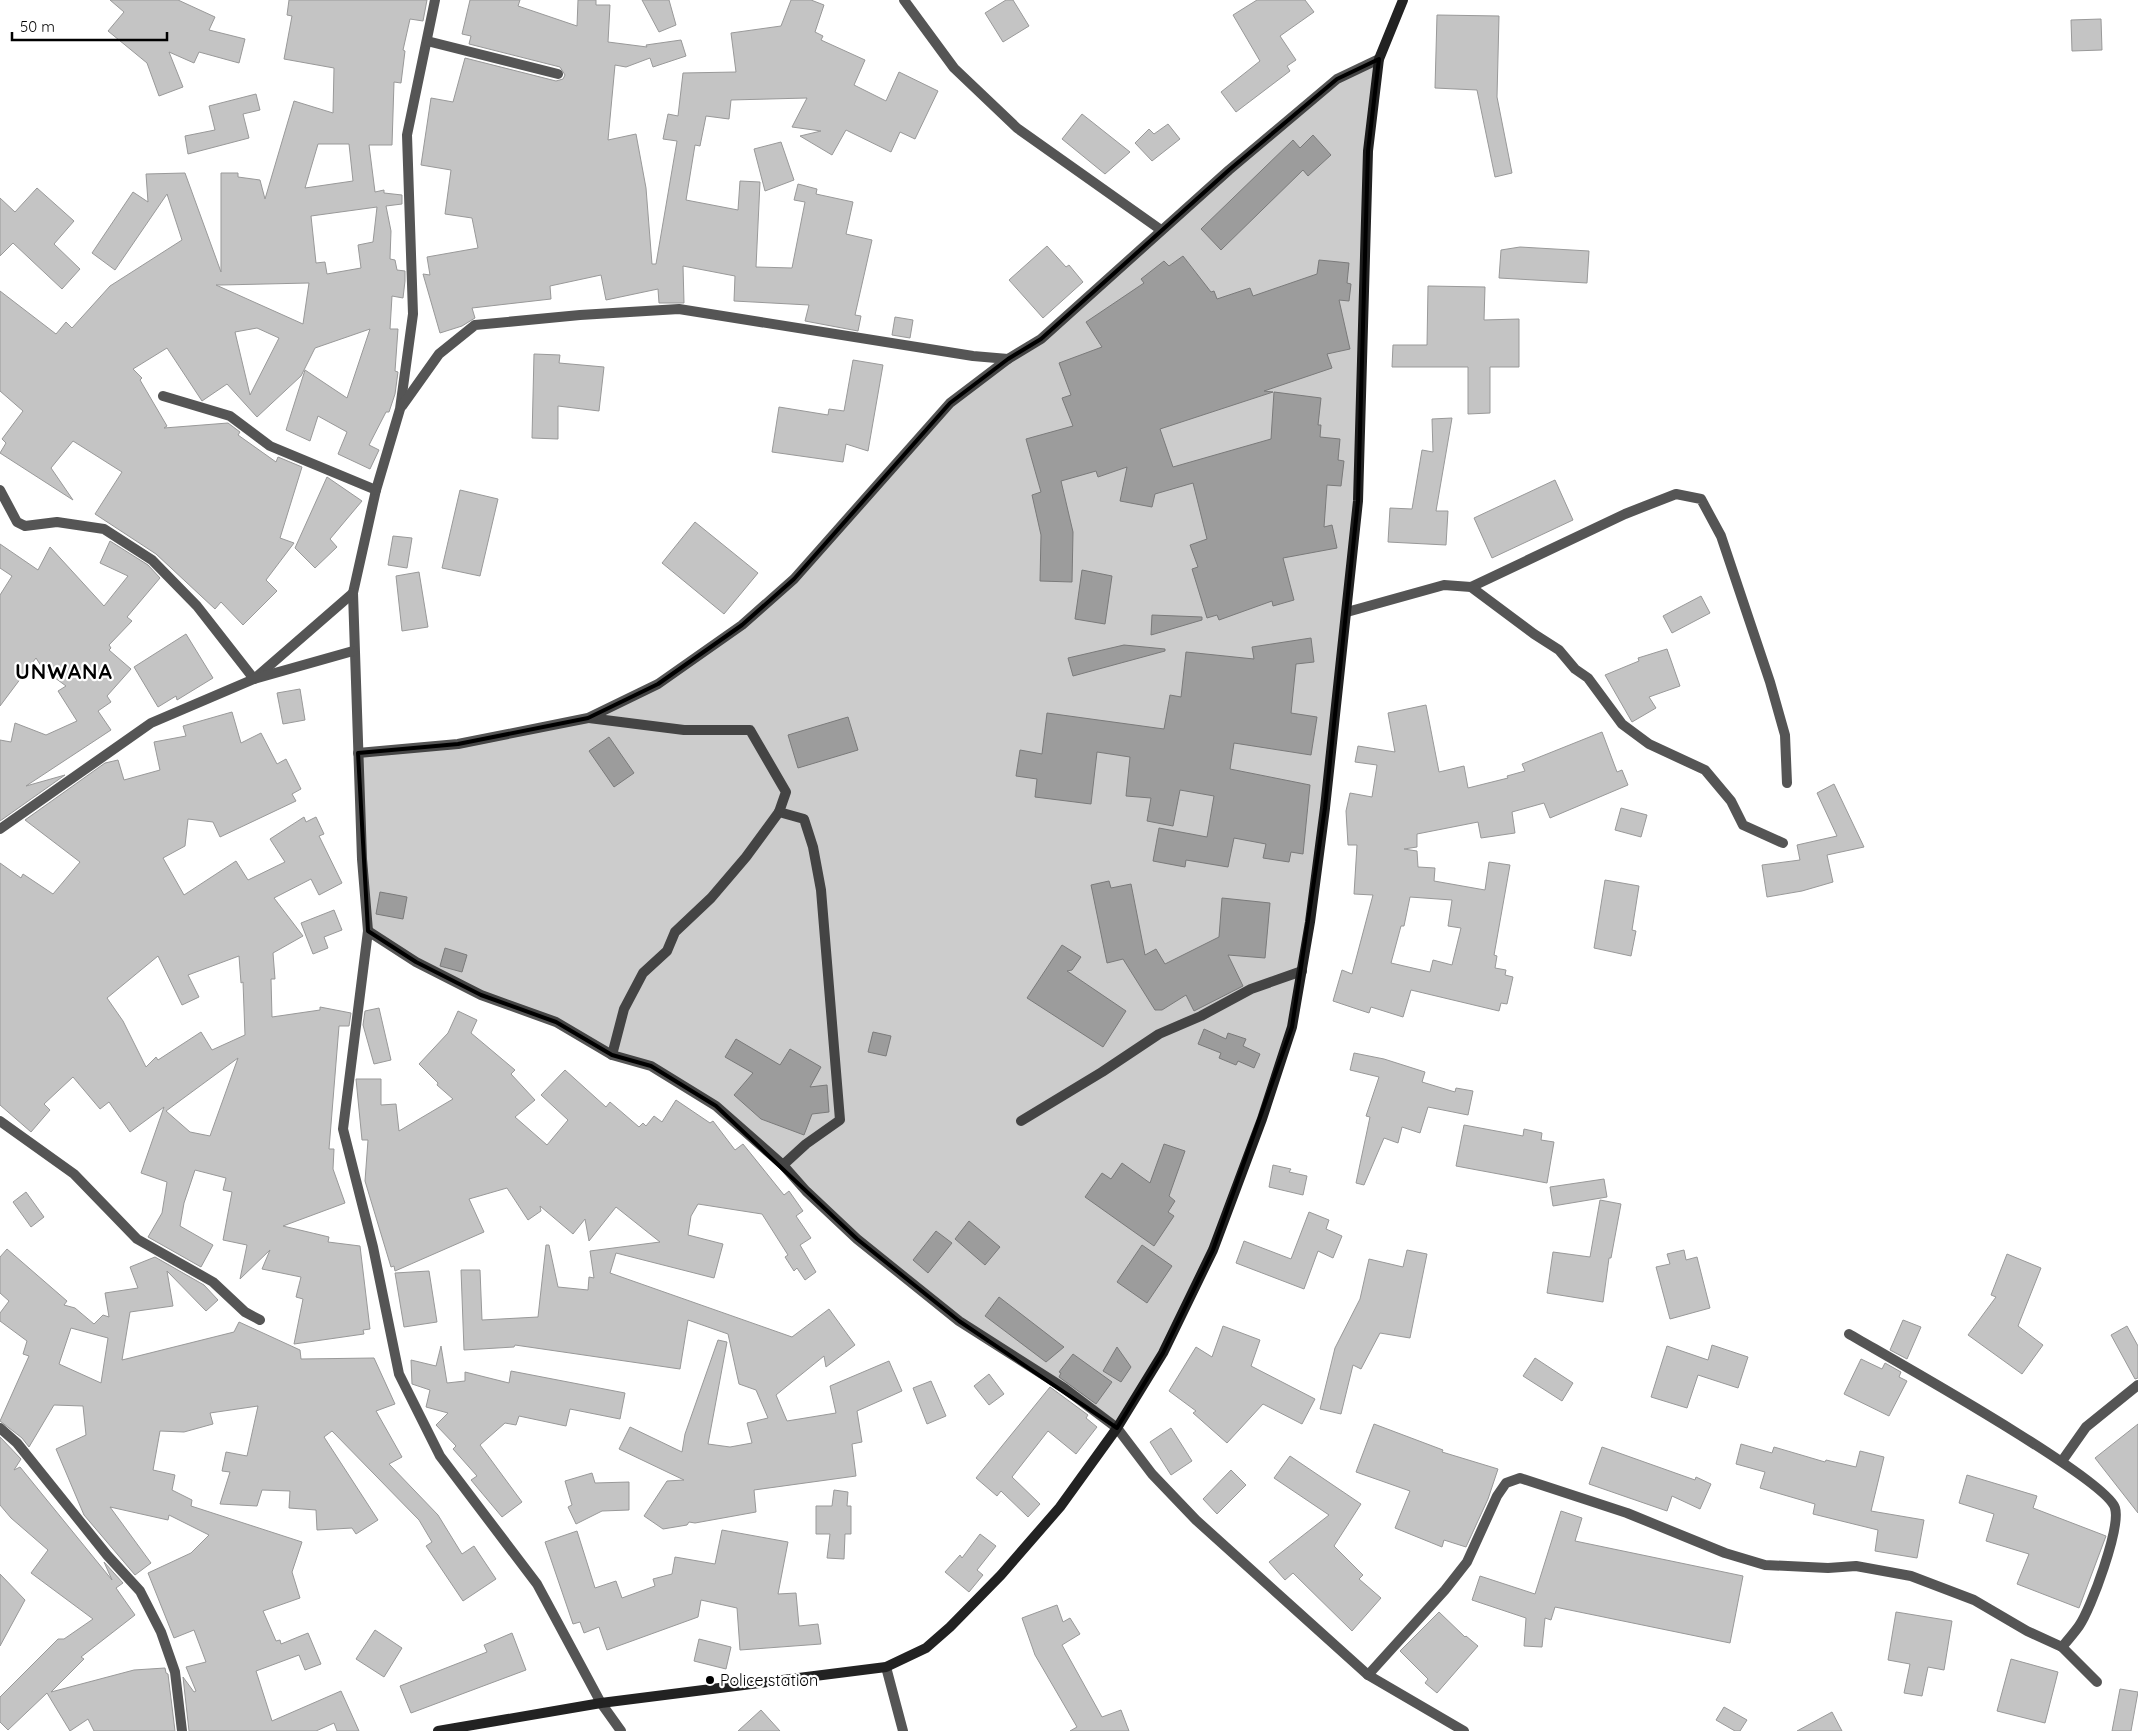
<svg xmlns="http://www.w3.org/2000/svg" width="2138" height="1731" viewBox="0 0 2138 1731" font-family="Quicksand,sans-serif">
<style>
.building{fill:#c4c4c4;stroke:#999;fill-rule:evenodd}
.lines{fill:none;stroke-linecap:round;stroke-linejoin:round}
.street{stroke:#555;stroke-width:10}
.secondary{stroke:#222;stroke-width:10}
.marked{fill:#000;fill-opacity:0.2;stroke:#000;stroke-width:4;stroke-linejoin:round}
.poi-dot{fill:#000;stroke:#fff;stroke-width:2}
.labels{text-anchor:middle;dominant-baseline:central;stroke-width:4.5;stroke-linejoin:round;paint-order:stroke}
.poi-label{font-size:16px;fill:#000;stroke:#fff;text-anchor:start}
.district-label{font-size:21px;font-weight:bold;letter-spacing:1px;fill:#000;stroke:#fff}
</style>
<rect width="100%" height="100%" fill="#fff"/>
<g class="building">
<path d="M110 0H178L215 17 209 30 245 39 239 63 199 52 194 63 169 52 183 87 159 96 147 63 108 31 124 12Z"/>
<path d="M289 0H427L423 21 410 19 403 50 405 51 401 83 394 82 392 145H369L375 192 384 190V193L402 195V204L386 206 391 231 390 259 395 260 397 270 405 271V281L403 298 392 296 390 329H398L395 371 398 372 395 394 389 412H386L369 445 379 450 370 469 338 454 347 432 318 416 310 441 286 430 305 370 347 398 370 329 315 348 301 376 257 417 227 384 202 401 167 348 133 369 142 378 140 380 167 426 164 428 228 423 240 432 238 435 276 462 278 457 302 467 280 538 294 543 266 580 277 591 243 625 221 602 215 609 156 554 95 514 122 472 73 441 51 468 73 500 0 453 6 443 2 439 23 411 0 391V291L56 334 66 322 72 328 110 286 182 240 167 194 115 270 92 253 133 192 148 202 146 174 185 173 221 272V173H238V177L260 180 265 199 294 101 333 113 334 68 284 59 292 16 287 15ZM318 144H349L353 181 305 188ZM377 207 373 242 358 245 361 268 327 274 325 262 316 263 311 216ZM309 283 303 324 216 285H221ZM257 328 279 338 250 395 235 332Z"/>
<path d="M470 0H520L518 6 577 26 578 0H596V5H610L608 42 647 47 646 45 681 40 686 56 653 67 650 58 626 67 615 65 608 140 636 134 646 188 652 264H656L677 141 663 139 668 114 678 116 683 73 736 72 731 33 781 26 791 0H811L824 5 815 32 823 36 821 40 865 60 854 85 886 101 899 72 938 91 915 139 900 132 891 152 846 130 832 155 800 136 821 131 792 127 807 98 731 100 729 119 706 116 700 146 695 145 686 200 738 210 740 181 760 182 756 267 792 268 805 202 794 200 798 184 817 189 816 194 853 202 846 234 872 240 855 315 861 316 858 331 805 321 809 305 734 301 735 276 683 266 684 303H659L658 289 606 300 601 275 550 286 551 299 472 308 475 318 462 326 440 333 423 274 430 275 427 257 478 248 472 218 445 214 451 170 421 165 431 98 453 102 465 58 556 81 563 79 565 75 560 67 469 44 471 36 462 34Z"/>
<path d="M642 0H669L676 25 659 32Z"/>
<path d="M1006 0H1013L1029 26 1003 42 985 13Z"/>
<path d="M1257 0H1305L1314 12 1280 36 1296 60 1287 66 1290 71 1236 112 1221 92 1260 61 1233 15Z"/>
<path d="M1437 15 1499 16 1497 97 1512 173 1495 177 1477 90 1435 88Z"/>
<path d="M2101 19 2102 50 2072 51 2071 20Z"/>
<path d="M256 94 260 110 243 114 249 138 188 154 185 136 215 130 209 106Z"/>
<path d="M1082 114 1130 152 1105 174 1062 139Z"/>
<path d="M1168 124 1180 139 1152 161 1135 143 1149 129 1154 134Z"/>
<path d="M1313 135 1331 155 1308 176 1303 170 1221 250 1201 229 1293 140 1300 148Z"/>
<path d="M781 142 794 180 765 191 754 149Z"/>
<path d="M37 188 74 221 54 244 80 269 62 289 13 243 0 256V198L15 212Z"/>
<path d="M1047 246 1066 267 1069 265 1083 282 1043 318 1009 280Z"/>
<path d="M1520 247 1589 251 1587 283 1499 278 1501 250Z"/>
<path d="M1183 256 1211 292 1214 291 1217 299 1250 288 1253 296 1317 274 1319 260 1349 263 1347 283 1351 284 1349 301 1339 300 1350 349 1327 354 1332 368 1264 391 1273 392 1160 429 1173 467 1271 439 1274 392 1321 398 1318 425H1321L1320 437 1340 439 1338 460 1344 461 1341 486 1327 485 1324 527 1332 525 1337 548 1283 558 1294 600 1273 606 1272 601 1219 620 1217 615 1207 618 1192 569 1198 567 1190 545 1207 539 1193 483 1155 494 1152 507 1120 501 1127 467 1098 477 1096 471 1061 481 1073 532 1072 582 1040 581 1041 535 1032 495 1041 492 1026 439 1073 426 1062 398 1071 395 1059 363 1102 347 1086 322 1144 283 1141 279 1164 261 1169 266Z"/>
<path d="M1428 286 1485 287 1484 320 1519 319V367H1490V413L1468 414V367H1392L1393 345H1427Z"/>
<path d="M895 317 913 320 910 338 892 335Z"/>
<path d="M534 354 560 355 559 363 604 367 599 411 558 406V439L532 438Z"/>
<path d="M853 360 883 365 868 451 846 444 843 462 772 452 779 407 828 415 829 409 844 411Z"/>
<path d="M1452 418 1436 511H1448L1446 545 1388 542 1390 508 1412 509 1422 450 1433 452 1432 419Z"/>
<path d="M327 477 362 501 330 539 337 547 315 568 295 548Z"/>
<path d="M1555 480 1573 520 1492 558 1474 518Z"/>
<path d="M460 490 498 499 480 576 442 568Z"/>
<path d="M695 522 758 573 724 614 662 563Z"/>
<path d="M393 536 412 538 407 568 388 565Z"/>
<path d="M110 541 148 565 160 578 127 617 132 621 109 645 111 648 109 650 131 669 107 696 111 702 98 711 111 730 26 786 65 775 0 821V740L11 742 15 723 46 735 77 721 58 691 66 686 43 669 36 658 0 706V595L12 576 0 568V544L38 570 50 547 104 606 128 576 100 563Z"/>
<path d="M1082 570 1112 576 1105 624 1075 619Z"/>
<path d="M419 572 428 627 402 631 396 576Z"/>
<path d="M1701 596 1710 613 1672 633 1663 616Z"/>
<path d="M1152 615 1202 617V620L1151 635Z"/>
<path d="M186 634 213 678 177 700 176 696 158 707 134 667Z"/>
<path d="M1311 638 1314 662 1296 664 1291 713 1317 717 1311 755 1234 743 1230 769 1310 785 1303 854 1291 852 1289 862 1263 858 1266 844 1234 838 1228 867 1186 860 1185 867 1153 861 1159 828 1207 837 1214 796 1180 790 1173 826 1147 821 1151 798 1126 796 1130 757 1097 752 1091 804 1035 797 1037 779 1016 776 1020 750 1042 754 1047 713 1164 729 1170 695 1181 697 1186 652 1254 659 1252 647Z"/>
<path d="M1124 645 1165 649V651L1073 676 1068 658Z"/>
<path d="M1667 649 1680 686 1649 697 1656 708 1632 722 1605 675 1639 661 1638 658Z"/>
<path d="M300 689 305 720 283 724 277 693Z"/>
<path d="M1426 705 1439 772 1464 766 1468 788 1508 778 1507 776 1525 771 1522 764 1602 732 1617 772 1622 770 1628 785 1550 818 1544 803 1512 812 1515 833 1481 838 1478 822 1417 834V847L1404 849 1417 851 1418 867 1435 868 1434 881 1485 890 1489 862 1510 865 1494 955 1497 956 1495 968 1506 970 1505 975 1513 977 1507 1004 1501 1003 1499 1011 1411 990 1403 1017 1371 1007 1369 1013 1333 1001 1342 970 1352 974 1373 895 1354 894 1357 845H1348L1346 811 1350 793 1372 797 1377 765 1355 762 1358 746 1395 752 1388 713ZM1410 897 1452 900 1448 926 1461 928 1452 965 1433 960 1430 972 1391 963 1401 926H1404Z"/>
<path d="M232 712 241 743 261 733 277 764 286 759 301 789 292 794 296 801 220 837 213 822 188 819 185 846 163 858 184 895 236 861 248 880 285 862 270 839 304 817 306 822 316 817 324 834 319 836 342 883 319 895 311 879 274 898 303 936 273 953 275 979H271L272 1017 320 1010V1007L351 1013 349 1026H339L329 1149H334L333 1169 345 1203 283 1226 329 1237 328 1242 360 1246 370 1329 363 1330 364 1334 294 1344 303 1299 296 1297 301 1277 262 1269 270 1250 240 1279 247 1245 223 1240 232 1192 223 1190 226 1178 195 1170 184 1203 180 1226 213 1245 201 1267 148 1237 162 1213 167 1182 141 1173 164 1107 130 1132 109 1102 100 1109 73 1077 44 1104 50 1110 31 1132 0 1105V863L21 878 23 874 53 894 80 862 25 820 105 763 118 760 124 780 160 770 154 742 186 736 183 726ZM158 956 182 1005 199 997 188 975 239 956 241 983 243 982 245 1035 212 1050 201 1032 158 1060 156 1057 146 1067 123 1021 107 998ZM238 1058 210 1136 190 1132 166 1111Z"/>
<path d="M848 717 858 750 798 768 788 735Z"/>
<path d="M609 737 634 773 614 787 589 751Z"/>
<path d="M1834 784 1864 847 1827 855 1833 882 1802 891 1767 897 1762 865 1800 860 1797 845 1837 836 1817 793Z"/>
<path d="M1621 808 1647 815 1641 837 1615 830Z"/>
<path d="M1605 880 1639 886 1632 930 1636 931 1631 956 1594 948Z"/>
<path d="M1109 881 1111 888 1131 884 1145 955 1156 949 1165 964 1219 937 1222 898 1270 903 1265 958 1228 955 1243 986 1194 1011 1186 995 1162 1010H1155L1123 959 1107 963 1091 885Z"/>
<path d="M380 892 407 897 403 919 376 914Z"/>
<path d="M334 910 342 930 324 937 328 948 313 954 301 923Z"/>
<path d="M1062 945 1081 957 1072 970 1067 971 1126 1011 1103 1047 1027 998Z"/>
<path d="M445 948 467 955 462 972 440 966Z"/>
<path d="M379 1008 391 1060 374 1064 363 1025 365 1011Z"/>
<path d="M458 1011 477 1020 471 1033 515 1070 511 1074 535 1100 515 1117 547 1145 568 1120 541 1095 565 1070 606 1107 610 1102 639 1127 643 1123 646 1126 654 1116 662 1122 676 1100 710 1123 713 1121 735 1150 743 1144 784 1195 789 1191 803 1211 796 1216 811 1238 800 1245 816 1272 805 1280 797 1268 794 1271 785 1257 788 1255 762 1214 698 1204 691 1216 688 1235 723 1244 714 1278 616 1253 610 1273 792 1337 829 1309 855 1345 826 1367 824 1356 776 1395 787 1421 836 1413 830 1386 889 1361 902 1391 857 1411 862 1442 852 1444 856 1476 754 1490 756 1512 695 1523 689 1522 687 1525 663 1529 644 1516 667 1481 684 1480 619 1449 630 1427 682 1452 685 1434 718 1340 727 1342 708 1444 730 1447 752 1443 747 1423 768 1418 756 1390 739 1384 728 1334 688 1320 680 1369 515 1345 514 1347 464 1350 461 1270H480L482 1320 538 1317 546 1245H549L558 1287 588 1290 589 1277 594 1278 590 1251 660 1242 616 1207 589 1241 585 1219 573 1234 540 1206 541 1211 528 1220 507 1188 469 1199 484 1232 395 1271 394 1266 391 1267 365 1181 368 1140H362L356 1079H381V1105L396 1104 399 1131 453 1099 437 1085 438 1083 419 1064 448 1033Z"/>
<path d="M1204 1029 1226 1039 1228 1033 1246 1039 1243 1046 1260 1054 1254 1068 1238 1061 1236 1065 1219 1058 1221 1053 1198 1044Z"/>
<path d="M873 1032 891 1036 886 1056 868 1052Z"/>
<path d="M736 1039 780 1065 790 1049 821 1067 810 1087 827 1085 829 1112 812 1114 804 1135 761 1119 734 1095 753 1073 725 1057Z"/>
<path d="M1354 1053 1384 1059 1425 1072 1422 1082 1455 1092 1456 1088 1473 1091 1468 1115 1428 1107 1420 1133 1402 1127 1398 1143 1384 1138 1364 1185 1356 1183 1370 1117 1366 1116 1379 1077 1350 1070Z"/>
<path d="M1464 1125 1523 1136 1524 1129 1542 1133 1541 1140 1554 1142 1547 1183 1456 1166Z"/>
<path d="M1164 1144 1185 1151 1169 1196 1175 1201 1168 1212 1174 1216 1154 1246 1085 1197 1102 1173 1111 1179 1122 1163 1150 1183Z"/>
<path d="M1273 1165 1291 1169 1289 1172 1307 1176 1303 1195 1269 1187Z"/>
<path d="M1604 1179 1607 1197 1553 1206 1550 1187Z"/>
<path d="M26 1192 44 1217 31 1227 13 1202Z"/>
<path d="M1600 1200 1621 1204 1611 1258H1609L1603 1302 1547 1293 1553 1252 1590 1257Z"/>
<path d="M1309 1212 1329 1220 1326 1229 1342 1236 1333 1258 1318 1251 1304 1289 1236 1263 1244 1241 1291 1259Z"/>
<path d="M969 1221 1000 1247 985 1265 955 1239Z"/>
<path d="M936 1231 952 1243 928 1273 913 1260Z"/>
<path d="M1142 1245 1172 1266 1147 1303 1117 1282Z"/>
<path d="M7 1249 67 1301 64 1305 75 1308 94 1324 103 1315 109 1317 105 1293 138 1288 130 1267 155 1257 204 1285 218 1300 206 1311 167 1271 173 1306 130 1312 122 1360 234 1332 239 1322 300 1350 301 1359 374 1358 395 1404 376 1411 402 1457 389 1464 438 1515 462 1554 474 1546 496 1579 463 1601 426 1546 432 1542 419 1520 332 1431 324 1437 378 1520 356 1534 352 1528 317 1530 316 1510 289 1508 290 1491 262 1490 257 1506 220 1504 230 1472 222 1471 226 1452 247 1456 258 1406 210 1413 213 1424 184 1432 160 1431 153 1470 175 1475 172 1490 192 1500 191 1506 302 1542 292 1572 300 1598 263 1611 276 1641 280 1640 281 1644 308 1633 321 1664 305 1670 299 1655 256 1671 272 1721 341 1691 359 1731H337L334 1723 316 1731H189L183 1677 194 1692 196 1691 186 1667 206 1662 194 1630 174 1638 148 1573 191 1553 209 1535 169 1515 168 1520 110 1507 151 1563 135 1575 84 1515 56 1449 86 1435 83 1406 54 1405 29 1447 22 1438 0 1421 29 1356 23 1354 27 1341 0 1321V1313L9 1301 0 1293V1257ZM71 1328 108 1338 101 1383 59 1364Z"/>
<path d="M1407 1250 1427 1254 1410 1338 1380 1333 1361 1369 1353 1365 1341 1414 1320 1409 1335 1348 1360 1299 1369 1259 1403 1267Z"/>
<path d="M1684 1250 1686 1260 1697 1257 1710 1308 1670 1319 1656 1267 1670 1264 1667 1254Z"/>
<path d="M2007 1254 2041 1268 2018 1326 2043 1345 2022 1374 1968 1335 1996 1297 1991 1295Z"/>
<path d="M429 1271 437 1322 404 1327 395 1273Z"/>
<path d="M999 1297 1060 1344 1064 1347 1046 1362 985 1316Z"/>
<path d="M1903 1320 1921 1327 1907 1359 1890 1350Z"/>
<path d="M1223 1326 1260 1340 1251 1366 1315 1399 1302 1424 1263 1404 1227 1443 1193 1413 1196 1411 1169 1391 1196 1347 1212 1357Z"/>
<path d="M2127 1326 2138 1346V1378L2135 1379 2111 1335Z"/>
<path d="M1712 1345 1748 1357 1738 1388 1698 1375 1687 1408 1651 1397 1667 1346 1708 1360Z"/>
<path d="M441 1346 447 1383 465 1381V1372L509 1383 511 1371 625 1393 620 1419 570 1409 566 1426 519 1416 516 1425 505 1423 480 1445 522 1502 502 1517 471 1480 477 1476 453 1449 456 1446 436 1425 448 1413 426 1407 430 1390 412 1384 411 1360 436 1366Z"/>
<path d="M1117 1347 1131 1367 1121 1382 1103 1371Z"/>
<path d="M1073 1354 1112 1382 1096 1404 1059 1377 1061 1373 1059 1372Z"/>
<path d="M1535 1358 1573 1383 1562 1401 1523 1376Z"/>
<path d="M1861 1359 1882 1369 1885 1363 1901 1372 1899 1377 1907 1381 1889 1416 1844 1394Z"/>
<path d="M989 1374 1004 1394 989 1405 974 1386Z"/>
<path d="M931 1381 946 1416 927 1424 913 1388Z"/>
<path d="M1050 1387 1088 1415 1086 1418 1097 1427 1076 1454 1048 1431 1012 1477 1040 1504 1028 1517 1001 1491 997 1496 976 1478Z"/>
<path d="M1374 1424 1443 1450 1442 1452 1498 1469 1488 1499 1466 1547 1444 1540 1442 1547 1395 1528 1410 1491 1356 1472Z"/>
<path d="M2138 1424V1513L2095 1458Z"/>
<path d="M1171 1428 1192 1461 1171 1475 1150 1442Z"/>
<path d="M0 1437 21 1459 14 1470 20 1467 112 1580 104 1562 123 1583 116 1588 135 1615 81 1657 84 1659 51 1692 134 1670 165 1668 166 1673 168 1674 175 1731H94L88 1719 70 1731 47 1693 8 1730 0 1722V1697L58 1639H64L93 1619 31 1573 48 1550 11 1518 0 1505Z"/>
<path d="M1741 1444 1772 1453 1774 1447 1825 1462 1826 1460 1856 1467 1860 1451 1884 1457 1871 1511 1924 1520 1917 1558 1875 1551 1878 1530 1813 1514 1815 1504 1760 1488 1765 1472 1736 1464Z"/>
<path d="M1602 1447 1695 1480 1696 1477 1711 1484 1700 1509 1672 1496 1667 1511 1589 1484Z"/>
<path d="M1290 1456 1361 1504 1334 1546 1363 1575 1359 1579 1381 1598 1352 1631 1293 1573 1285 1580 1269 1562 1329 1515 1274 1478Z"/>
<path d="M1231 1470 1246 1485 1217 1514 1203 1499Z"/>
<path d="M592 1473 595 1483 629 1482V1510L602 1511 576 1524 568 1507 572 1505 565 1481Z"/>
<path d="M1967 1475 2037 1496 2033 1508 2106 1536 2079 1608 2017 1584 2029 1554 1986 1541 1994 1514 1959 1503Z"/>
<path d="M834 1490 848 1492 847 1506H851V1534H845L844 1559 827 1558 830 1534H816V1506H832Z"/>
<path d="M1561 1511 1582 1518 1575 1541 1743 1576 1730 1643 1555 1607 1551 1620 1545 1618 1542 1647 1524 1646 1526 1618 1472 1600 1480 1576 1535 1594Z"/>
<path d="M722 1530 788 1542 778 1594 796 1593 799 1626 818 1624 821 1644 740 1650 737 1608 701 1600 698 1617 607 1650 599 1627 584 1633 580 1622 573 1624 545 1542 577 1531 595 1588 616 1581 622 1598 655 1586 653 1579 672 1574 675 1557 715 1564Z"/>
<path d="M980 1534 996 1546 977 1570 983 1575 969 1592 945 1572 960 1555 962 1558Z"/>
<path d="M0 1574 25 1600 0 1646Z"/>
<path d="M1057 1605 1063 1622 1070 1618 1080 1634 1062 1645 1102 1717 1121 1710 1129 1731H1070L1077 1727 1035 1655 1022 1618Z"/>
<path d="M1439 1612 1465 1637 1466 1636 1478 1646 1437 1693 1425 1683 1428 1679 1400 1651Z"/>
<path d="M1896 1612 1952 1621 1944 1670 1928 1667 1922 1696 1904 1693 1910 1664 1888 1660Z"/>
<path d="M375 1630 402 1648 384 1677 356 1659Z"/>
<path d="M512 1633 526 1670 411 1713 400 1686 487 1652 484 1645Z"/>
<path d="M699 1639 731 1647 726 1669 694 1661Z"/>
<path d="M2011 1659 2058 1672 2045 1723 1997 1711Z"/>
<path d="M2120 1689 2138 1692 2131 1731H2112Z"/>
<path d="M1724 1707 1747 1720 1740 1731H1735L1716 1720Z"/>
<path d="M761 1710 780 1731H738Z"/>
<path d="M1832 1712 1842 1731H1797Z"/>
</g>
<g class="lines">
<g class="street">
<path d="M435 0 407 135 413 314 400 409 376 490 353 593 362 859 368 931 343 1129 373 1247 399 1374 440 1456 537 1584 601 1703 621 1731"/>
<path d="M904 0 954 68 1017 128 1161 230"/>
<path d="M427 41 558 74"/>
<path d="M163 396 230 416 270 446 376 490"/>
<path d="M402 406 439 354 475 325 580 315 679 309 973 356 1008 359 1041 339 1229 170 1337 79 1379 59"/>
<path d="M0 490 17 522 25 526 57 522 104 529 152 560 197 606 254 679 353 593"/>
<path d="M1471 587 1625 514 1676 494 1701 499 1721 536 1770 682 1785 735 1787 783"/>
<path d="M1347 612 1444 585 1471 587 1534 634 1559 650 1575 669 1588 678 1622 724 1649 744 1705 770 1731 801 1743 825 1783 843"/>
<path d="M589 718 684 730H750L786 792 779 812"/>
<path d="M358 753 458 744 588 718 658 684 742 625 794 579 950 403 1008 359"/>
<path d="M0 829 151 723 254 679 353 651"/>
<path d="M368 931 416 962 481 995 556 1022 612 1055 651 1066 716 1106 783 1165 806 1191 857 1239 959 1321 1064 1388 1117 1428 1152 1474 1196 1520 1368 1675 1464 1731"/>
<path d="M612 1055 624 1009 643 973 667 951 675 932 711 898 746 857 779 812 804 819 813 847 821 890 840 1120 806 1144 783 1165"/>
<path d="M0 1121 74 1174 137 1239 213 1282 245 1312 260 1320"/>
<path d="M1021 1121 1102 1072 1159 1034 1201 1016 1251 989 1302 971"/>
<path d="M1849 1334C1888 1357 2106 1478 2115 1508 2121 1527 2091 1609 2079 1626 2074 1633 2068 1640 2062 1647"/>
<path d="M0 1428 17 1443 107 1555 140 1591 161 1632 175 1672 182 1731"/>
<path d="M2062 1461 2086 1427 2138 1385"/>
<path d="M886 1667 903 1731"/>
<path d="M1368 1675 1445 1590 1467 1562 1497 1496 1506 1483 1520 1478 1627 1513 1725 1553 1765 1565 1828 1568 1856 1566 1911 1576 1974 1600 2027 1631 2062 1647 2097 1682"/>
</g>
<path class="secondary" d="M438 1731 601 1703 886 1667 926 1648 950 1627 1001 1575 1060 1507 1117 1428 1163 1353 1213 1250 1262 1119 1292 1027 1310 922 1325 808 1358 501 1368 151 1379 59 1403 0"/>
</g>
<path class="marked" d="M1379 59 1368 151 1358 501 1325 808 1292 1027 1213 1250 1163 1353 1117 1428 959 1321 857 1239 716 1106 651 1066 612 1055 556 1022 481 995 416 962 368 931 358 753 458 744 588 718 658 684 742 625 794 579 950 403 1008 359 1041 339 1229 170 1337 79Z"/>
<circle class="poi-dot" cx="710" cy="1680" r="5"/>
<g class="labels">
<g class="poi-label">
<text x="720" y="1680">Police station</text>
</g>
<g class="district-label">
<text x="64" y="671">UNWANA</text>
</g>
</g>
<path d="M12 32v8h155v-8" fill="none" stroke="#000000" stroke-width="2.5"/>
<text x="20" y="32" font-size="15" fill="#000000" stroke="#ffffff" stroke-width="4" paint-order="stroke">50 m</text>
</svg>
